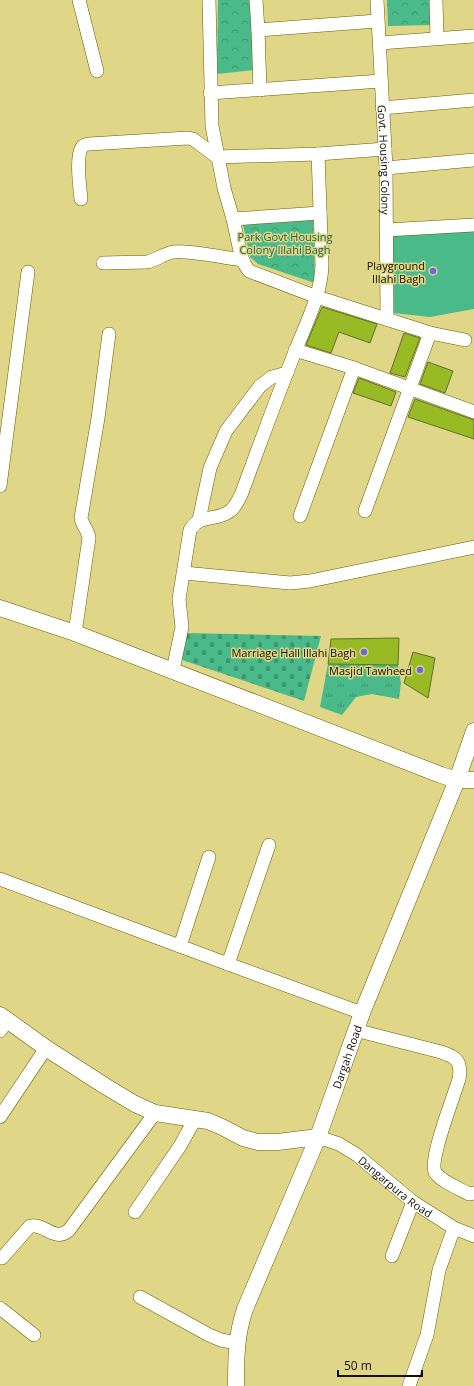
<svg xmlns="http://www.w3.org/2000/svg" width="474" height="1386" viewBox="0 0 474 1386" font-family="'Open Sans',sans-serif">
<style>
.grass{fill:url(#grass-tufts)}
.cemetery{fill:url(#cemetery-stones)}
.park{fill:url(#park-crowns)}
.pitch{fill:#4aba8b}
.building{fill:#98ba24;stroke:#5f722a}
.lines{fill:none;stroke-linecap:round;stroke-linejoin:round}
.minor-casing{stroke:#685e00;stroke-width:14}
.tertiary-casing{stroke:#685e00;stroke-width:17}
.minor{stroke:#fff;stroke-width:13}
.tertiary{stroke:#fff;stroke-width:16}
.poi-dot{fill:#6e66e0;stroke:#e0d687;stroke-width:1.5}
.labels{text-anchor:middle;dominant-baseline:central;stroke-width:3;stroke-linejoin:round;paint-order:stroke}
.street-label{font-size:11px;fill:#120f00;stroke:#e0d687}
.park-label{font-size:11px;fill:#1f6045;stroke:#e0d687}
.poi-label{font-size:11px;fill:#120f00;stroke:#e0d687;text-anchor:end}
</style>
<defs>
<pattern id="grass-tufts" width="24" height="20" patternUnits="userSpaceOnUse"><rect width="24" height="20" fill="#4aba8b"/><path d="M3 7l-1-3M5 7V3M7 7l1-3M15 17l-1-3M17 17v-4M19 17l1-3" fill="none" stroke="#3c966f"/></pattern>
<pattern id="cemetery-stones" width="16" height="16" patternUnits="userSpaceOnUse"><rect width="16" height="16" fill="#4aba8b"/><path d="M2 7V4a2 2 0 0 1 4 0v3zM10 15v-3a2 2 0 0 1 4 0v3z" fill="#3c966f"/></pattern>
<pattern id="park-crowns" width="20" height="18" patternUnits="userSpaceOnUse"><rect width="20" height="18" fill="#4aba8b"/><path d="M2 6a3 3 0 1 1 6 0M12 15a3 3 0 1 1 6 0" fill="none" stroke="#3c966f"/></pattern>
</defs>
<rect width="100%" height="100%" fill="#e0d687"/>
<path class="grass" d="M328 664 398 665 401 683 399 699 372 694 356 697 342 715 320 707Z"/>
<path class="cemetery" d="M186 633 321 636 304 701 179 659Z"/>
<g class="park">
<path d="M218 0H250L254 70 217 74Z"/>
<path d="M387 0H431L432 25 388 26Z"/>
<path d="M313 219 315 283 258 264 250 257 242 220Z"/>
</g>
<path class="pitch" d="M474 229V309L430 317 393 313 392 233Z"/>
<g class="building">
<path d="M322 307 377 324 370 343 339 332 331 353 306 345Z"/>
<path d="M404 333 420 338 405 377 390 373Z"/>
<path d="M428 362 453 371 445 393 420 384Z"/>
<path d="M359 378 396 392 391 406 353 393Z"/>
<path d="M415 399 474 420V439L408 417Z"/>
<path d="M399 638 398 665 328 664 331 639Z"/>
<path d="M413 652 435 658 428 698 404 683Z"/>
</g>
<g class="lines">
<defs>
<g id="minor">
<path d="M79 0 97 71"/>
<path d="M209 0 212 126 224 188 233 219 241 256 245 265 249 271 317 297 430 333 465 340"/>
<path d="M256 0 258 30 260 90"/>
<path id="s1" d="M377 0 386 168 387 319"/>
<path d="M436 0 437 38"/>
<path d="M258 30 377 21"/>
<path d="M380 43 474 36"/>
<path d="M210 93 381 81"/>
<path d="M382 108 474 100"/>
<path d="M386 168 474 160"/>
<path d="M81 199C80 188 75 154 83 146 84 145 88 144 89 144L188 138 193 139 217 157 318 154 385 149"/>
<path d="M233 219 320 213"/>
<path d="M386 230 474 225"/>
<path d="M103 263 147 262C156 260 164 254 173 252 190 250 225 258 243 260"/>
<path d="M295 350 354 368 474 412"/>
<path d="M0 486 28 272"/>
<path d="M365 511 430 333"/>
<path d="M300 516 354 368"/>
<path d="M199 520 210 468 226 431 260 386 272 377 287 373"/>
<path d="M184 573 290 583 310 581 474 547"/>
<path d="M75 633 89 538C88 530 82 525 81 518L98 418 109 334"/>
<path d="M173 670 182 627 179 599 190 530C200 513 216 522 230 511 235 508 238 500 241 495 259 447 276 399 295 352 306 323 321 296 322 265L318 154"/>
<path d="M0 879 228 964 362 1013"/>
<path d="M180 946 209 857"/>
<path d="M228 964 269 845"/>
<path d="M355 1030 441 1052C457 1057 462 1062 459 1079 454 1096 429 1159 435 1172 440 1181 460 1189 469 1194L474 1193"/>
<path d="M0 1031 8 1020"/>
<path d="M0 1117 46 1048"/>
<path id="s2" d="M318 1137 339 1144 357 1155 413 1202 454 1228 474 1236"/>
<path d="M135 1212 180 1146 195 1119"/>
<path d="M392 1256 413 1202"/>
<path d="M2 1258 30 1226C45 1223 55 1243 69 1230L155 1113"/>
<path d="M140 1297 209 1335 221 1340 237 1343"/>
<path d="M0 1308 34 1335"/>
<path d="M409 1386 427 1335 439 1270 454 1228"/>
</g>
<g id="tertiary">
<path d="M0 608 75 633 441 775 457 780H474"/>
<path d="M0 1015 46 1048 105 1086 135 1104 155 1113 208 1121 222 1127 243 1138 258 1142H278L318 1137"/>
<path id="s3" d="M236 1386C236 1359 236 1335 245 1309L318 1137 362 1013 457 780 474 731"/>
</g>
</defs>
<use href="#minor" class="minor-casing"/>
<use href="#tertiary" class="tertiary-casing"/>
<use href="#minor" class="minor"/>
<use href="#tertiary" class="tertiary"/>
</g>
<g class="poi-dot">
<circle cx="433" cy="271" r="4"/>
<circle cx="364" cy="652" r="4"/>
<circle cx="420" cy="670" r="4"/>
</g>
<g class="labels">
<g class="street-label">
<text stroke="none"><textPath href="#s1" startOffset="160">Govt. Housing Colony</textPath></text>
<text stroke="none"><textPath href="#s3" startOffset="350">Dargah Road</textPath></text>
<text stroke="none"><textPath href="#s2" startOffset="93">Dangarpura Road</textPath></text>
</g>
<g class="park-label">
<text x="285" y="236">Park Govt Housing<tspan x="285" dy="13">Colony Illahi Bagh</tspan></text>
</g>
<g class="poi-label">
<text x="425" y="265">Playground<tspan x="425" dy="13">Illahi Bagh</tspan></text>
<text x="356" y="652">Marriage Hall Illahi Bagh</text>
<text x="412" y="670">Masjid Tawheed</text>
</g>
</g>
<path d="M338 1370v6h84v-6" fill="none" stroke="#120f00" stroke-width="2"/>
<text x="344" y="1370" font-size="12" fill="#120f00" stroke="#e0d687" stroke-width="3" paint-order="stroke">50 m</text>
</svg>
